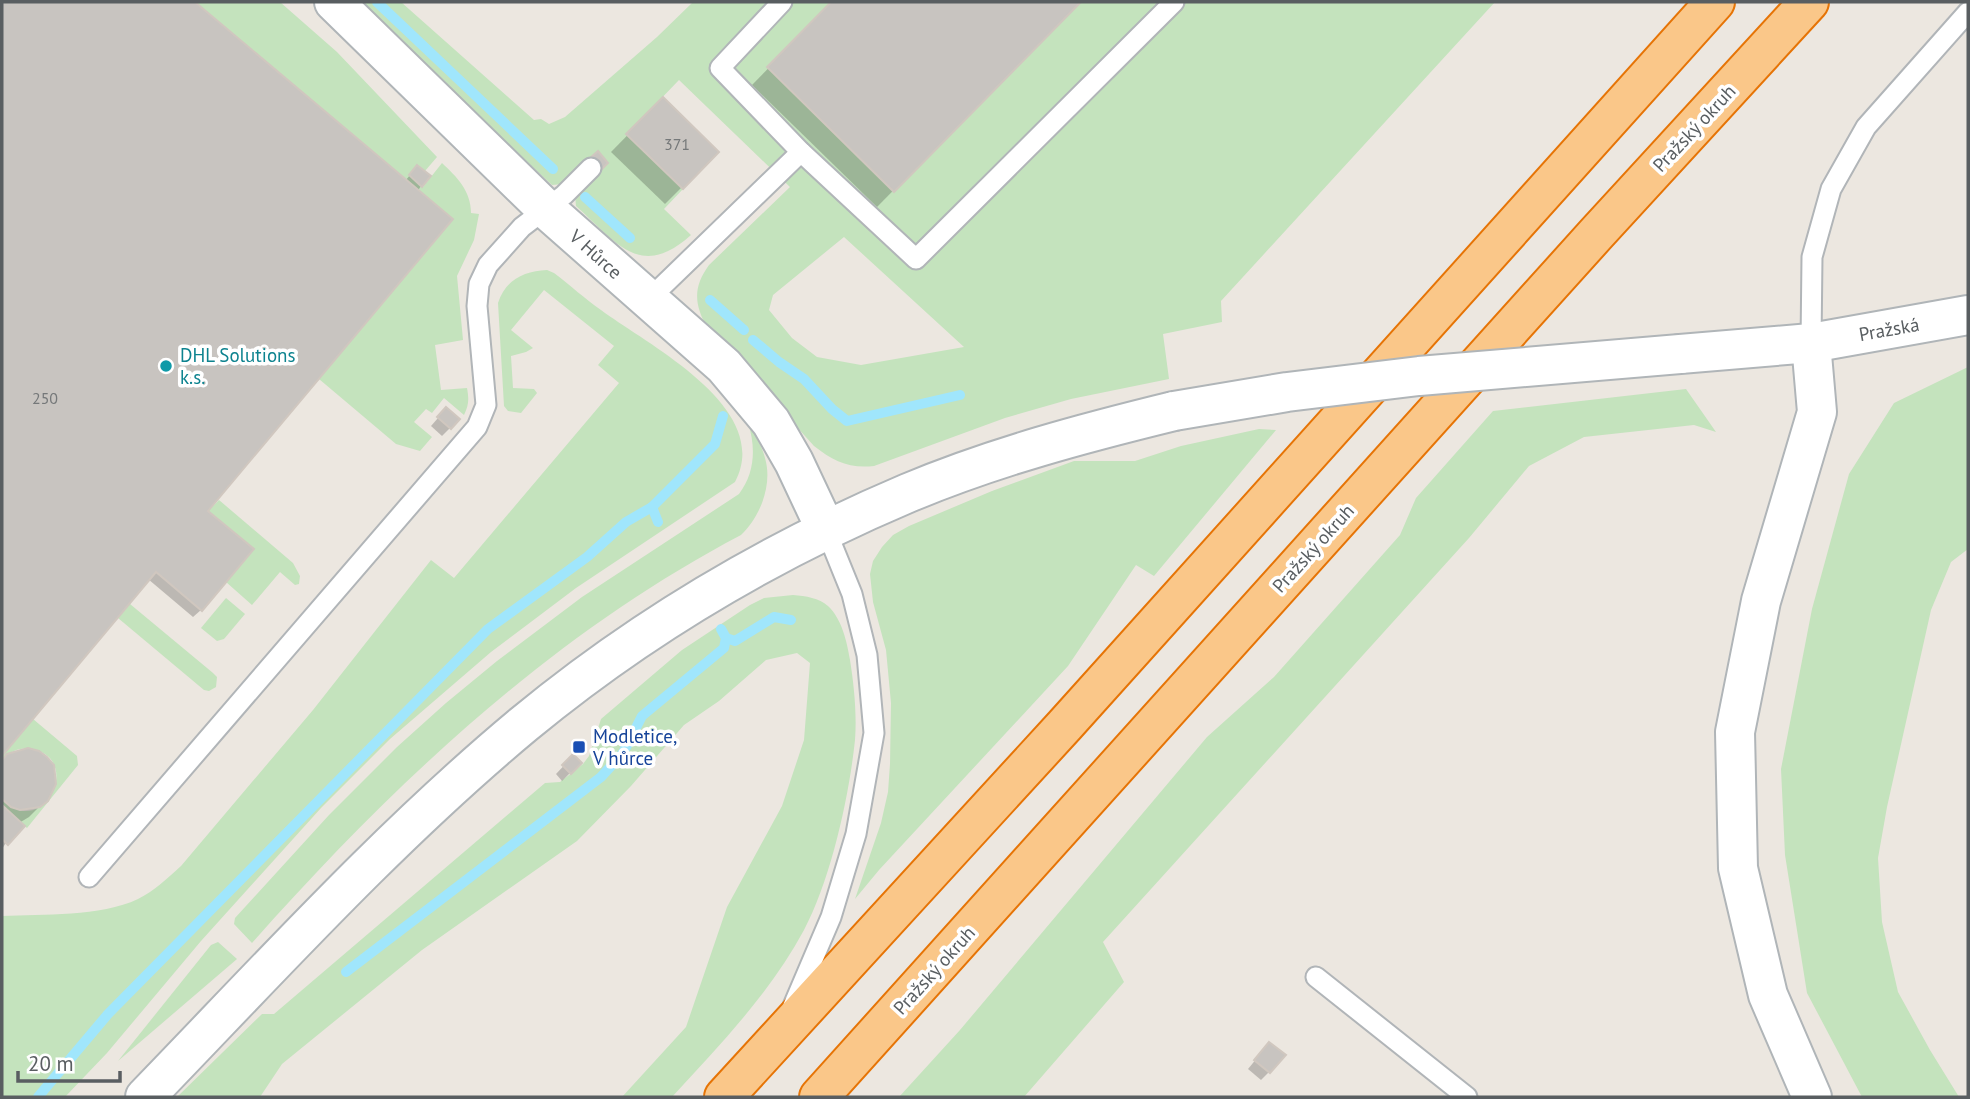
<svg xmlns="http://www.w3.org/2000/svg" width="1970" height="1099" viewBox="0 0 1970 1099" font-family="'PT Sans',sans-serif">
<style>
.green{fill:#c4e3bd;fill-rule:evenodd}
.shadow{fill:#0003}
.lines{fill:none;stroke-linecap:round;stroke-linejoin:round}
.stream{stroke:#a0e6fc;stroke-width:10}
.building{fill:#c8c4c0;stroke:#d0c7bf;stroke-width:2}
.lane-casing{stroke:#b1b5b8;stroke-width:23}
.secondary-casing{stroke:#b0b5b8;stroke-width:42}
.highway-casing{stroke:#e67406;stroke-width:42}
.lane{stroke:#fff;stroke-width:19}
.secondary{stroke:#fff;stroke-width:38}
.highway{stroke:#fac789;stroke-width:38}
.secondary-bridge-casing{stroke:#b0b5b8;stroke-width:42;stroke-linecap:butt}
.secondary-bridge{stroke:#fff;stroke-width:38}
.culture-dot{fill:#0f9aa8;stroke:#fff;stroke-width:2.5}
.transit-dot{fill:#1a4fb4;stroke:#fff;stroke-width:2.5}
.labels{text-anchor:middle;dominant-baseline:central;stroke-width:7;stroke-linejoin:round;paint-order:stroke}
.number-label{font-size:16px;fill:#757879}
.street-label{font-size:19px;fill:#595e61;stroke:#fff}
.culture-label{font-size:19px;fill:#0d838f;stroke:#fff;text-anchor:start}
.transit-label{font-size:19px;fill:#164399;stroke:#fff;text-anchor:start}
</style>
<rect width="100%" height="100%" fill="#ece7e0"/>
<g class="green">
<path d="M195 2H280L337 52 437 157 425 171 417 165 409 175 423 187 442 163C457 177 471 191 471 213L479 214 474 240 457 276 463 340 435 345 441 390 467 388C469 399 469 405 464 415L444 398 432 413 426 409 414 422 432 437 420 451 396 444 319 379 453 219Z"/>
<path d="M365 2H401L534 120 541 119 549 124 565 117 657 37 693 2H1495L1221 301 1222 322 1163 334 1169 379 1071 399 1005 418 874 466C850 469 833 461 814 446L707 327C694 304 693 287 709 265L790 187 679 80 627 134 683 189 664 209 691 235C640 281 616 242 576 206L575 195 608 163 598 152 563 184 552 185 359 6ZM844 237 964 347 861 365 817 357 792 338 769 310 773 295Z"/>
<path d="M547 270 554 273C570 285 585 299 601 310 648 345 774 408 735 482L576 588 491 652 390 739 321 808 201 941 107 1053 65 1097H2V916C43 914 100 917 138 899 154 891 168 878 181 866L313 710 431 560 454 578 619 383 598 365 614 346 544 290 511 330 533 348 526 352 511 356 513 388 534 389 537 393 521 413 508 411 504 406 498 303C505 280 524 271 547 270Z"/>
<path d="M1968 367V549L1951 562 1931 610 1887 807 1878 858 1882 922 1898 992 1930 1050 1959 1097H1862L1807 993 1785 855 1781 769 1812 609 1849 474 1894 403Z"/>
<path d="M1686 389 1716 432 1694 425 1584 437 1529 466 1469 538 1103 942 1124 982 1024 1097H899L960 1030 1207 737 1274 677 1400 535 1416 498 1493 411Z"/>
<path d="M748 423C755 435 762 446 765 458 773 485 760 517 741 535 551 635 393 784 252 943L234 924 235 918 329 815 397 747 446 703 497 661 582 597 739 494C755 473 756 447 748 423Z"/>
<path d="M1259 429 1276 430 1154 576 1136 565 1068 666 879 870 855 899 881 823 888 792 890 764 891 703 886 650 873 602 870 574 873 561 882 547 893 535 909 526 992 491 1074 461H1135L1181 446Z"/>
<path d="M219 500 293 563 300 576 299 584 295 585 280 572 252 605 226 582 253 549 208 511Z"/>
<path d="M793 595C806 596 819 598 828 606 842 619 847 642 850 660 854 685 857 714 855 740 849 797 831 879 804 930 770 993 720 1045 672 1097H622L686 1027 727 907 782 806 804 740 810 663 797 653 766 660 719 701 684 725 631 786 577 841 422 950 282 1064 260 1097H177L262 1014H274L545 783 560 782 583 764 589 756 601 719 682 650 750 605 764 598Z"/>
<path d="M226 598 245 614 224 639 217 641 201 628Z"/>
<path d="M130 604 213 673 217 677 216 687 209 691 204 690 118 618Z"/>
<path d="M33 719 77 756 78 765 27 828 2 805V799C44 842 84 757 31 749 19 747 9 752 2 760V756Z"/>
<path d="M218 942 237 959 118 1061 211 945Z"/>
</g>
<g class="shadow">
<path d="M2 2H192L405 181 417 167 421 186 205 511 201 610 193 617 148 579 2 753Z"/>
<path d="M833 2H1079L877 207 752 85Z"/>
<path d="M663 99 717 152 665 204 611 152Z"/>
<path d="M438 418 450 428 442 436 431 426Z"/>
<path d="M8 755 46 800 29 817 19 823 2 849V762Z"/>
<path d="M573 756 580 763 562 781 556 774Z"/>
<path d="M1262 1052 1269 1072 1261 1080 1248 1069Z"/>
</g>
<g class="lines">
<g class="stream">
<path d="M377 2 553 169"/>
<path d="M585 197 630 238"/>
<path d="M710 300 744 330"/>
<path d="M753 340 779 362 804 379 832 409 847 421 960 395"/>
<path d="M658 522 652 507 715 444 723 416"/>
<path d="M726 638 735 641 774 617 791 620"/>
<path d="M346 972 601 777 623 753 642 716 724 648 726 638 721 629"/>
<path d="M38 1097 108 1014 488 629 587 557 626 522 652 507"/>
</g>
</g>
<g class="building">
<path d="M2 2H195L453 219 208 511 254 549 202 611 156 572 2 756Z"/>
<path d="M831 2H1081L894 192 767 67Z"/>
<path d="M663 97 719 152 683 189 626 134Z"/>
<path d="M598 151 608 163 601 170 590 158Z"/>
<path d="M417 165 431 176 422 187 409 175Z"/>
<path d="M446 407 460 419 451 429 437 417Z"/>
<path d="M28 748 39 751 47 757 54 765 56 784 48 801 40 807 20 810 11 807 2 799V760L7 754Z"/>
<path d="M573 754 582 763 571 774 562 765Z"/>
<path d="M2 805 25 826 8 845 2 839Z"/>
<path d="M1269 1042 1286 1055 1270 1073 1254 1060Z"/>
</g>
<g class="lines">
<defs>
<g id="lane">
<path d="M782 2 720 68 801 152 916 259 1174 2"/>
<path d="M648 300 801 152"/>
<path d="M1811 343 1812 257 1831 189 1866 127 1968 12"/>
<path d="M89 877 477 427 486 405 477 306 479 284 488 265 522 227 564 195 591 168"/>
<path d="M1316 977 1467 1097"/>
<path d="M793 1006 831 917 856 834 874 733 867 655 852 594 826 530"/>
</g>
<g id="secondary">
<path d="M334 2 547 210 724 366 771 422 794 462 826 530"/>
<path d="M1811 343 1817 412 1761 601 1735 732 1738 868 1768 995 1812 1097"/>
<path d="M1680 354 1811 343 1968 315"/>
<path d="M145 1097C268 970 388 837 524 724 639 629 771 551 908 493 994 457 1084 433 1174 411"/>
</g>
<g id="highway">
<path d="M724 1097 1065 725 1715 2"/>
<path d="M819 1097 1596 234 1809 2"/>
</g>
</defs>
<use href="#lane" class="lane-casing"/>
<use href="#secondary" class="secondary-casing"/>
<use href="#highway" class="highway-casing"/>
<use href="#lane" class="lane"/>
<use href="#secondary" class="secondary"/>
<use href="#highway" class="highway"/>
<defs>
<path id="secondary-bridge" d="M1174 411 1287 392 1419 376 1680 354"/>
</defs>
<use href="#secondary-bridge" class="secondary-bridge-casing"/>
<use href="#secondary-bridge" class="secondary-bridge"/>
</g>
<circle class="culture-dot" cx="166" cy="366" r="7"/>
<rect class="transit-dot" x="572" y="740" width="14" height="14" rx="3.5"/>
<g class="labels">
<g class="number-label">
<text x="677" y="144">371</text>
<text x="45" y="398">250</text>
</g>
<g class="street-label">
<text transform="translate(1694 128) rotate(-47)">Pražský okruh</text>
<text transform="translate(596 254) rotate(42)">V Hůrce</text>
<text transform="translate(1889 329) rotate(-10)">Pražská</text>
<text transform="translate(1313 548) rotate(-48)">Pražský okruh</text>
<text transform="translate(934 970) rotate(-48)">Pražský okruh</text>
</g>
<g class="culture-label">
<text x="180" y="355">DHL Solutions<tspan x="180" dy="22">k.s.</tspan></text>
</g>
<g class="transit-label">
<text x="593" y="736">Modletice,<tspan x="593" dy="22">V hůrce</tspan></text>
</g>
</g>
<rect width="1970" height="1099" fill="none" stroke="#595e61" stroke-width="7"/>
<path d="M18 1071v10h102v-10" fill="none" stroke="#595e61" stroke-width="3.5"/>
<text x="28" y="1071" font-size="21" fill="#595e61" stroke="#ffffff" stroke-width="5" paint-order="stroke">20 m</text>
</svg>
